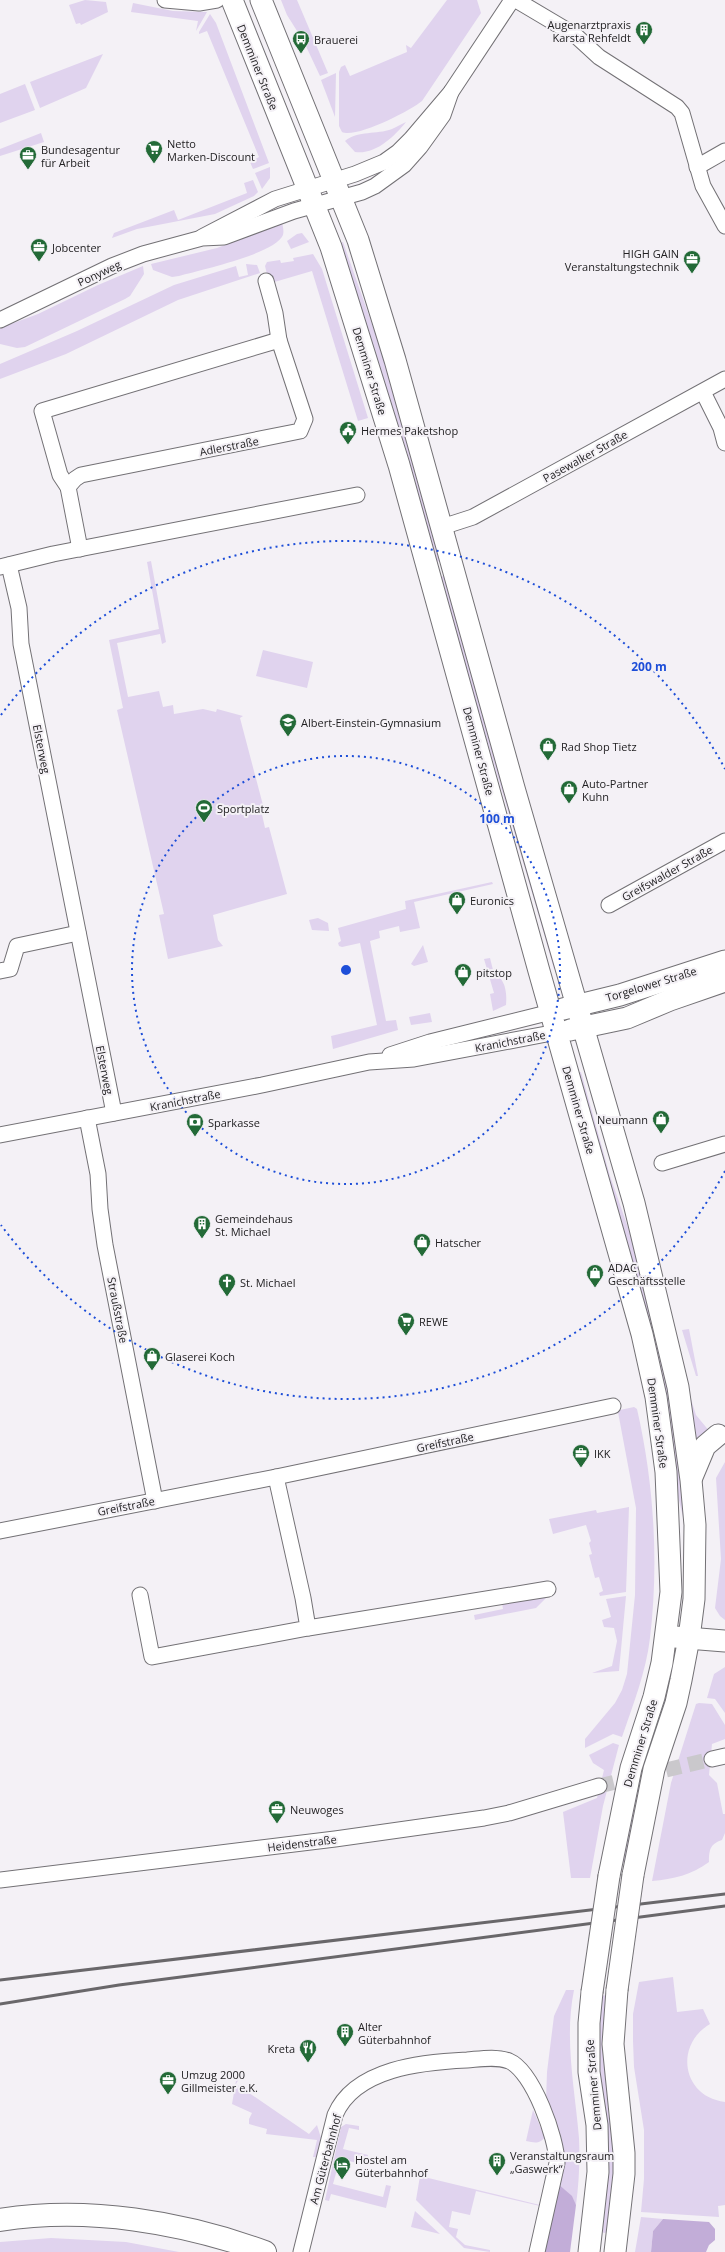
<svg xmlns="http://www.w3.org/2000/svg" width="725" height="2252" viewBox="0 0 725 2252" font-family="'Open Sans',sans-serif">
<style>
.green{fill:#e0d3ee}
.forest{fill:#c2add8}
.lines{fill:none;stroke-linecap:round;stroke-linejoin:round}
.street-tunnel{stroke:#cac8cc;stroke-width:15;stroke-dasharray:15 8;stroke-linecap:butt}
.street-casing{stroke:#737175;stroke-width:17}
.secondary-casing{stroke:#737175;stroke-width:23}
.primary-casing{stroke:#737175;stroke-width:24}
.street{stroke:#fff;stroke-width:15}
.secondary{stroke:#fff;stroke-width:21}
.primary{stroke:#fff;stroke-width:22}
.rail{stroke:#69676a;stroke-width:3}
.secondary-bridge-casing{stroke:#737175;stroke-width:23;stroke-linecap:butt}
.secondary-bridge{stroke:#fff;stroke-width:21}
.ring{fill:none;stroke:#1d4ed8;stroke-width:2;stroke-dasharray:2 4}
.labels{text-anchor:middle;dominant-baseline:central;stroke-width:4;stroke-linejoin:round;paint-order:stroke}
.poi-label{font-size:11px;fill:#232224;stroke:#f4f1f6;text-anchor:start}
.street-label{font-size:11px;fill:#232224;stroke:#f4f1f6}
.centre{fill:#1d4ed8;stroke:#f4f1f6;stroke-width:2}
.ring-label{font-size:12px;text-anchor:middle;font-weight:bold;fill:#1d4ed8;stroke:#f4f1f6;stroke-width:4;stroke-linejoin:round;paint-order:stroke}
</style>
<rect width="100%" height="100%" fill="#f4f1f6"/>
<g class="green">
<path d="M85 0 106 2 108 12 81 25 80 23 76 24 69 5Z"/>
<path d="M281 0H297L328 73 320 76 304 42 287 15Z"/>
<path d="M447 0H477L481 13 422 101C410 111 355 139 342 132L339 126V72L341 67 345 65 350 76 407 52 406 45 411 48Z"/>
<path d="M133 3 173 11 207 12 196 31 198 21 131 12Z"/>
<path d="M210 14 216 23 269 163 253 169 250 162 259 157 207 31 199 34V32Z"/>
<path d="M103 54 86 88 40 108 30 82Z"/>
<path d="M336 73 335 117 321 80Z"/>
<path d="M25 84 35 110 0 123V94Z"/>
<path d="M406 122C394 137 375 155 355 152L345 141C359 130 376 135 392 129 397 127 401 124 406 122Z"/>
<path d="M41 133 44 142 0 156V149Z"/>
<path d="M270 167V178L262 189 255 173Z"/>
<path d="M253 180 258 192 254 196 215 214 137 229 112 238 114 233 174 210 178 220 247 193 244 183Z"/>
<path d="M282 223C283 227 284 230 283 235 275 254 200 270 179 276L172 277 153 270 151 264 217 248Z"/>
<path d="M302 233 309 242 291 249 287 241 297 234Z"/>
<path d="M343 242 398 398 444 560 436 562 407 452 338 244Z"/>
<path d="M313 254 322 269 368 418 358 421 312 271 271 283 269 282 265 266 267 262 280 260 281 263 294 261 293 258Z"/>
<path d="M246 264 257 265 260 273 178 300 66 354 0 379V364L77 331 174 285 236 266 239 277 248 275Z"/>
<path d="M143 266 144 274 130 296 125 299 25 347 17 348 0 344V328L38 314 98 285Z"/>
<path d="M151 561 166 642 162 644 160 634 117 643 128 697 159 691 163 707 173 705 174 714 203 709 216 712 217 709 243 716 240 718 264 809 261 810 265 828 269 827 287 894 213 915 218 940 223 946 168 959 159 915 164 914 117 710 123 708 109 640 159 629 147 562Z"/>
<path d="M448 575 558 968 554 969C517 838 476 708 440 577Z"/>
<path d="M263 650 313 662 307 688 256 676Z"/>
<path d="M492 882 493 884 414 902 420 928 400 932 399 926 379 931 380 938 370 941 386 1021 396 1020 398 1030 333 1049 331 1036 377 1025 360 943 342 947 339 946 338 943 341 941 338 928 406 909 405 901Z"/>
<path d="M318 918 328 923 329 931 312 930 309 920Z"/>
<path d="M423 945 428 962 414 966 411 964Z"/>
<path d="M490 958 495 978 499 977C506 983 507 996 506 1005L493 1011 490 994 494 993 484 959Z"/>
<path d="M430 1013 432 1022 411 1025 409 1017Z"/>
<path d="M581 1072 610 1176 631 1236 671 1390 686 1517H683L576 1073Z"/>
<path d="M689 1329 698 1376H696L682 1330Z"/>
<path d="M689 1393 696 1415 710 1432 696 1443Z"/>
<path d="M634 1407 637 1409C654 1483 659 1563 650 1638 646 1672 633 1705 622 1737L613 1734 585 1748V1739L615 1703 622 1690 627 1674 635 1595 636 1508 618 1412 620 1410Z"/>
<path d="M725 1462V1620L720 1616 715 1608 721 1559 716 1478Z"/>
<path d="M629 1507 626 1592 600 1596 599 1593 603 1591 599 1577 595 1578 589 1555 592 1554 589 1543 591 1541 586 1525 553 1534 549 1519 596 1510 597 1513Z"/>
<path d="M545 1596 546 1598 536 1608 475 1620 474 1615 503 1609 502 1603Z"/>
<path d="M626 1596 619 1671 592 1673 612 1666 617 1641 614 1628 604 1627 602 1620 611 1617 606 1599Z"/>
<path d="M725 1667V1713L715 1699 707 1698 714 1674Z"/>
<path d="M666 1683 672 1684 628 1863 618 1862 630 1805Z"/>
<path d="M699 1703 712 1704 725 1725V1739L712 1744 709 1775 717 1783 723 1814H725V1833L722 1840C710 1844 709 1850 709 1862 691 1875 674 1879 652 1881L671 1783 696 1704Z"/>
<path d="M613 1743 619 1745 603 1806 590 1878H571L563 1812 597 1798 604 1770 593 1763 589 1755Z"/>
<path d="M673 1977 677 2012 703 2009 710 2024C674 2045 682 2097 725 2102V2205L718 2206 719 2217 641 2212 644 2179V2130L634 2067 633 2041V2014L639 1982Z"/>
<path d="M566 1990H574C564 2039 575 2089 579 2138 580 2161 579 2183 576 2205L571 2196 557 2183 546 2101 547 2072 554 2016Z"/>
<path d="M608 1995 616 2153 608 2232 604 2233 601 2231 600 1996Z"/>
<path d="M240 2073 242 2074 236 2084 309 2134 317 2125 321 2138 317 2157H313L317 2140 266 2134 267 2129 249 2124V2119L252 2113 232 2104 237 2075Z"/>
<path d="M533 2110 545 2137C540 2144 535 2143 526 2141Z"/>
<path d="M346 2124 359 2126V2130L349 2128 343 2149 368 2155 366 2165 340 2159 333 2184 383 2197 386 2185 391 2186 386 2208 331 2194 329 2201 325 2200 341 2127Z"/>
<path d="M420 2176 544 2206 536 2236 533 2235 540 2206 476 2191 470 2215 452 2211 449 2227 458 2229 456 2237 465 2245 490 2250V2252L464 2248 416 2200Z"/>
<path d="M415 2211 440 2234 411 2227Z"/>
<path d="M641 2217 663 2219 653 2231 651 2252H635Z"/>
<path d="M51 2238 126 2242 179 2252H0V2242Z"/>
</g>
<g class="forest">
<path d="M557 2183 572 2196 576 2205 570 2252H541Z"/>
<path d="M663 2219 709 2222 715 2229V2240L709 2245 706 2252H651L653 2231Z"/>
</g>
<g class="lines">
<path class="street-tunnel" d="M599 1786 712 1759"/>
<defs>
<g id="street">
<path d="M165 0 199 3 217 0"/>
<path d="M516 0 575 35 599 57 677 107 682 113 703 186 725 226"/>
<path d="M697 167 725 151"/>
<path d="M202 237 275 199 355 174 384 162 398 152 411 139 451 92 512 0"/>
<path d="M0 320 112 266 143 254 202 238 224 237 294 211 362 192 375 186 404 165 420 147 443 115 451 92"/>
<path d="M703 392 721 428 725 443"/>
<path d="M68 487 60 475 42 411 279 340"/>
<path d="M442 527 473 517 725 379"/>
<path d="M80 549 68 487 75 479 81 475 300 431 305 419 279 340 275 313 266 281"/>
<path d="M9 565 19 608 21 644 114 1113"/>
<path d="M0 567 53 554 357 495"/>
<path d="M609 905 725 841"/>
<path d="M0 971 10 969 17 946 78 933"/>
<path d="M390 1055 430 1042 551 1012"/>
<path d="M87 1118 98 1174 100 1209 105 1245 155 1501"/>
<path d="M0 1135 262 1085 369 1062 414 1059 557 1032"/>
<path d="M662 1163 725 1144"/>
<path d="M0 1531 276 1477 613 1406"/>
<path d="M140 1595 152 1657 308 1628 303 1598 276 1477"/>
<path d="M308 1628 548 1589"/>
<path d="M712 1759 725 1756"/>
<path d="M0 1880 335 1839 484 1818 509 1813 599 1786"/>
<path d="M301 2252 335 2115C355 2068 423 2062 467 2060 480 2059 496 2056 509 2061 533 2071 557 2139 557 2163L537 2252"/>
</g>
<g id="secondary">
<path d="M232 0 331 247 399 465 539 971 642 1334 656 1397 666 1472 671 1592 662 1663 654 1697 631 1768 609 1876"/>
<path d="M261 0 358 240 395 360 514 788 634 1203 678 1387 691 1480 695 1525 694 1599 689 1638 681 1680 676 1703 654 1769 633 1875"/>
<path d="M563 1009 620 995 725 961"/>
<path d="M570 1030 627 1018 670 1000 725 981"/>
<path d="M692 1477 705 1446 718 1435"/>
<path d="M675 1637 725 1641"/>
<path d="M589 2252 598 2172 597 2125 589 2072V2023L592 1992"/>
<path d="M615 2252 624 2174V2153L613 2044 617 1990"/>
</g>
<path id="primary" d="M0 2220C88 2206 182 2222 265 2252"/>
</defs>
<use href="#street" class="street-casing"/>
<use href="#secondary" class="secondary-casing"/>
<use href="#primary" class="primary-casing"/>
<use href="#street" class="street"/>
<use href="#secondary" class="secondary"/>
<use href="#primary" class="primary"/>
<g class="rail">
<path d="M0 1980 725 1894"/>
<path d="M0 2004 119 1985 725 1906"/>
</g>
<defs>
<g id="secondary-bridge">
<path d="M617 1990 633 1875"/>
<path d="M592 1992 609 1876"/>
</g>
</defs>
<use href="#secondary-bridge" class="secondary-bridge-casing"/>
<use href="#secondary-bridge" class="secondary-bridge"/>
</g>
<g class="ring">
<circle cx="346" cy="970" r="214"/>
<path d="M725 1171A429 429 0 0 1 1 1225M1 715A429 429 0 0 1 725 769"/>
</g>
<defs>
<symbol id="building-pin" viewBox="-11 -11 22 30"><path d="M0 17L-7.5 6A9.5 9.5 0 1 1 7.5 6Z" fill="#236a37" stroke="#f4f1f6"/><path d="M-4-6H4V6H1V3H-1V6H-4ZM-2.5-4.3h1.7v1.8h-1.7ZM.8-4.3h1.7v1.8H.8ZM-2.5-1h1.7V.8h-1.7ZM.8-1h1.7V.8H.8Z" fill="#fff"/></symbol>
<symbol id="bus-pin" viewBox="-11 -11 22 30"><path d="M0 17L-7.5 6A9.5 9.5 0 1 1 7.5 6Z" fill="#236a37" stroke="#f4f1f6"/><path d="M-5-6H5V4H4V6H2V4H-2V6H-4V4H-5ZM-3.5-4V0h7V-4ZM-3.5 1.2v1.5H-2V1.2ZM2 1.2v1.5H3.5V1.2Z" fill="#fff"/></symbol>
<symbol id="supermarket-pin" viewBox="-11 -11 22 30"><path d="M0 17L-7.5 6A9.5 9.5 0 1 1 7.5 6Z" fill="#236a37" stroke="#f4f1f6"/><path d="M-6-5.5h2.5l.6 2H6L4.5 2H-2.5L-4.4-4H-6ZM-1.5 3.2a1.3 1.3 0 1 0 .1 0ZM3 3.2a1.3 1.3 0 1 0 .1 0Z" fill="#fff"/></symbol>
<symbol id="office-pin" viewBox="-11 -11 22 30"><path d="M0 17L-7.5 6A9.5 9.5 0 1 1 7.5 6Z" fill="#236a37" stroke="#f4f1f6"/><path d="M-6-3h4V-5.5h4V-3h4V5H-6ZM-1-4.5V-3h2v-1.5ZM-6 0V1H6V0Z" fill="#fff"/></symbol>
<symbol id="civic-pin" viewBox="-11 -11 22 30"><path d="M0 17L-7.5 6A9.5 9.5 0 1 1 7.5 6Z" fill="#236a37" stroke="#f4f1f6"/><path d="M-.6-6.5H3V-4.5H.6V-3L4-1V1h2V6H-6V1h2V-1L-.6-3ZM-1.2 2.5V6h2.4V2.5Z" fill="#fff"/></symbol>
<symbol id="school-pin" viewBox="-11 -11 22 30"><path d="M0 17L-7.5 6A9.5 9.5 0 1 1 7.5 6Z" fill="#236a37" stroke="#f4f1f6"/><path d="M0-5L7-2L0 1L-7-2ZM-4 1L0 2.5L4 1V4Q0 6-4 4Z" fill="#fff"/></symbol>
<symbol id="shop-pin" viewBox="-11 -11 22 30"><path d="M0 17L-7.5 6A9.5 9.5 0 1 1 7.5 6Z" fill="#236a37" stroke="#f4f1f6"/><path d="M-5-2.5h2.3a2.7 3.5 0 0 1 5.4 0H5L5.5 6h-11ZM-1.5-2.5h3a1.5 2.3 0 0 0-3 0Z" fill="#fff"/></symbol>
<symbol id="stadium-pin" viewBox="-11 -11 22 30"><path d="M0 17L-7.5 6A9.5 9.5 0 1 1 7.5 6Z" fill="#236a37" stroke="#f4f1f6"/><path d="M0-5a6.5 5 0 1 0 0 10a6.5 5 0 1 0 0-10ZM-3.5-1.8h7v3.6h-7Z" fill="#fff"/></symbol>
<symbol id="bank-pin" viewBox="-11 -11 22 30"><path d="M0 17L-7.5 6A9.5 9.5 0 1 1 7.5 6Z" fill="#236a37" stroke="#f4f1f6"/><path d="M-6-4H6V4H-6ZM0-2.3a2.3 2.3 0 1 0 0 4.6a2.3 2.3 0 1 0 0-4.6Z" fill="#fff"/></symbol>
<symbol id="church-pin" viewBox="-11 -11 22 30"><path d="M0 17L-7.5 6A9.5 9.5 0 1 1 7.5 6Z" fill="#236a37" stroke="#f4f1f6"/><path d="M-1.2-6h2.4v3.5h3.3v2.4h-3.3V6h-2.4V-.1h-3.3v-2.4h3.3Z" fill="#fff"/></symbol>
<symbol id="restaurant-pin" viewBox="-11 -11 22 30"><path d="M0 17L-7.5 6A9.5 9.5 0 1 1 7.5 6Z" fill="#236a37" stroke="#f4f1f6"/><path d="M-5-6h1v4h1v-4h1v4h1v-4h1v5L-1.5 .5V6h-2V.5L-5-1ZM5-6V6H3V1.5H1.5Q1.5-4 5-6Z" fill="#fff"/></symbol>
<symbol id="hotel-pin" viewBox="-11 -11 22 30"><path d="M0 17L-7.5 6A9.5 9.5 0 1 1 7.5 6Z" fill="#236a37" stroke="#f4f1f6"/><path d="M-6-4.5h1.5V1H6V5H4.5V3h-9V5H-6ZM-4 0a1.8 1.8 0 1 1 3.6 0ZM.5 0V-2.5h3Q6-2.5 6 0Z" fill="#fff"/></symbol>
</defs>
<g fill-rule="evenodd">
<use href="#building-pin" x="634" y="20" width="20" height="27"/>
<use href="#bus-pin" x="291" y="29" width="20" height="27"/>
<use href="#supermarket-pin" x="144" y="139" width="20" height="27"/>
<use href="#office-pin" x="18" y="145" width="20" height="27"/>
<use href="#office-pin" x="29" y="237" width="20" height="27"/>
<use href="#office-pin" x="682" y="249" width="20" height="27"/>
<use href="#civic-pin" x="338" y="420" width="20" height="27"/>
<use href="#school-pin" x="278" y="712" width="20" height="27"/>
<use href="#shop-pin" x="538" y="736" width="20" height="27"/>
<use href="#shop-pin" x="559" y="779" width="20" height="27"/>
<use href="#stadium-pin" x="194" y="798" width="20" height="27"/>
<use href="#shop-pin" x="447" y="890" width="20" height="27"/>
<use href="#shop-pin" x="453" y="962" width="20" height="27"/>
<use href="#shop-pin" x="651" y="1109" width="20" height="27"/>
<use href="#bank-pin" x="185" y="1112" width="20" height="27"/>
<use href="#building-pin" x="192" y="1214" width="20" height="27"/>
<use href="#shop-pin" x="412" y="1232" width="20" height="27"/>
<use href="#shop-pin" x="585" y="1263" width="20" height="27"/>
<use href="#church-pin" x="217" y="1272" width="20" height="27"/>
<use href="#supermarket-pin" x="396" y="1311" width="20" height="27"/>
<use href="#shop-pin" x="142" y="1346" width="20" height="27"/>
<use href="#office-pin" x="571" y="1443" width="20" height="27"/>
<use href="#office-pin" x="267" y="1799" width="20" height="27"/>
<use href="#building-pin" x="335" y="2022" width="20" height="27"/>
<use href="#restaurant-pin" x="298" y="2038" width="20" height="27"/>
<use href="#office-pin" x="158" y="2070" width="20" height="27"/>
<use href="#building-pin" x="487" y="2151" width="20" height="27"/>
<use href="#hotel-pin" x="332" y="2155" width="20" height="27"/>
</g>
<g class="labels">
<g class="poi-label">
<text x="631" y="24" text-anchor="end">Augenarztpraxis<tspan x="631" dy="13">Karsta Rehfeldt</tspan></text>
<text x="314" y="39">Brauerei</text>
<text x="167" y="143">Netto<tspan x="167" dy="13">Marken-Discount</tspan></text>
<text x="41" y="149">Bundesagentur<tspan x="41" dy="13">für Arbeit</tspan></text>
<text x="52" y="247">Jobcenter</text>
<text x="679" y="253" text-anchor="end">HIGH GAIN<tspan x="679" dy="13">Veranstaltungstechnik</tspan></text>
<text x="361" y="430">Hermes Paketshop</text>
<text x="301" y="722">Albert-Einstein-Gymnasium</text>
<text x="561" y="746">Rad Shop Tietz</text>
<text x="582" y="783">Auto-Partner<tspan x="582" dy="13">Kuhn</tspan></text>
<text x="217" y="808">Sportplatz</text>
<text x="470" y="900">Euronics</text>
<text x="476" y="972">pitstop</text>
<text x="648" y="1119" text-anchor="end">Neumann</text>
<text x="208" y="1122">Sparkasse</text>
<text x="215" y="1218">Gemeindehaus<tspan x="215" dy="13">St. Michael</tspan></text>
<text x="435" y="1242">Hatscher</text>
<text x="608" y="1267">ADAC<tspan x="608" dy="13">Geschäftsstelle</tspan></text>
<text x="240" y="1282">St. Michael</text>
<text x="419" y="1321">REWE</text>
<text x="165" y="1356">Glaserei Koch</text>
<text x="594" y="1453">IKK</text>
<text x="290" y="1809">Neuwoges</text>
<text x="358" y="2026">Alter<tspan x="358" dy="13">Güterbahnhof</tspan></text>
<text x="295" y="2048" text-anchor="end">Kreta</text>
<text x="181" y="2074">Umzug 2000<tspan x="181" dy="13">Gillmeister e.K.</tspan></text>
<text x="510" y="2155">Veranstaltungsraum<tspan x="510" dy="13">„Gaswerk“</tspan></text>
<text x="355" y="2159">Hostel am<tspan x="355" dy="13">Güterbahnhof</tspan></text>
</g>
<g class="street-label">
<text transform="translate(258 67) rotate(68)">Demminer Straße</text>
<text transform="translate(99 273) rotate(-25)">Ponyweg</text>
<text transform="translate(370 371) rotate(73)">Demminer Straße</text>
<text transform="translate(229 446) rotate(-11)">Adlerstraße</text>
<text transform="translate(585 456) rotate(-29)">Pasewalker Straße</text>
<text transform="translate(42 749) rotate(79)">Elsterweg</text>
<text transform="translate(479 751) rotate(75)">Demminer Straße</text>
<text transform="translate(667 873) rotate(-29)">Greifswalder Straße</text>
<text transform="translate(651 984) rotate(-17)">Torgelower Straße</text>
<text transform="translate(510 1041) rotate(-11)">Kranichstraße</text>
<text transform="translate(105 1070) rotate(79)">Elsterweg</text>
<text transform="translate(185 1100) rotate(-11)">Kranichstraße</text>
<text transform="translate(579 1110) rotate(74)">Demminer Straße</text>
<text transform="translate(118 1310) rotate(79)">Straußstraße</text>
<text transform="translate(658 1423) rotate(82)">Demminer Straße</text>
<text transform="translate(445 1442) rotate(-12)">Greifstraße</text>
<text transform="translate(126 1506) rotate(-11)">Greifstraße</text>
<text transform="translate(640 1743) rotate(-73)">Demminer Straße</text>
<text transform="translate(302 1843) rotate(-7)">Heidenstraße</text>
<text transform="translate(593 2085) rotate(-95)">Demminer Straße</text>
<text transform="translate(325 2159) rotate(-75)">Am Güterbahnhof</text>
</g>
</g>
<circle cx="346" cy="970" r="6" class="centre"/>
<g class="ring-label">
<text x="649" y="671">200 m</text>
<text x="497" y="823">100 m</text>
</g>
</svg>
